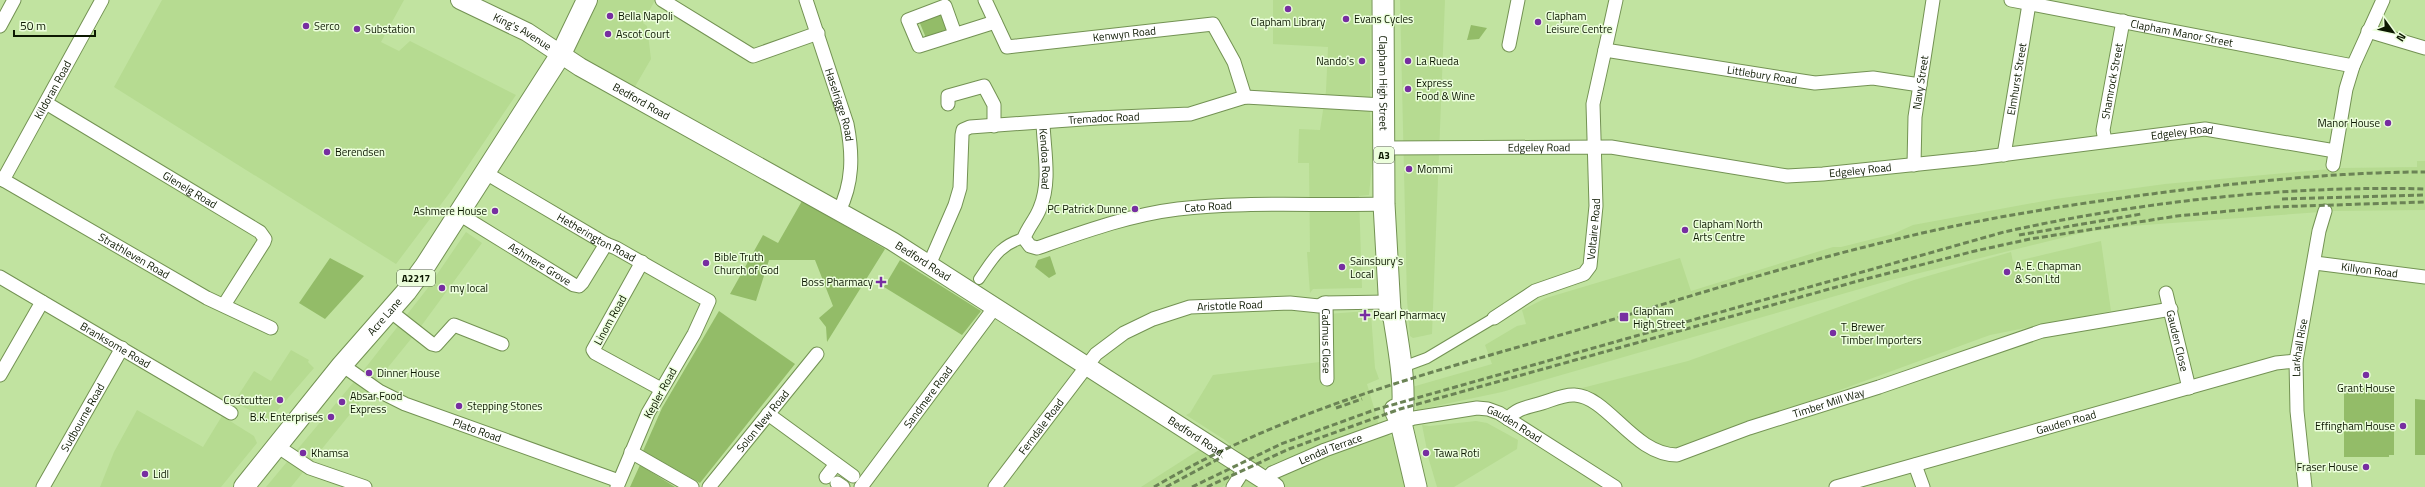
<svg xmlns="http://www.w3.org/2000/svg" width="2425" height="487" viewBox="0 0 2425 487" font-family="'Titillium Web',sans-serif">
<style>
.built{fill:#b6db91}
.green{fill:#93bc68}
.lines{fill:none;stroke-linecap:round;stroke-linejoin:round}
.pedestrian-casing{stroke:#739253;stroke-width:12}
.minor-casing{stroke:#739253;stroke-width:15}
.secondary-casing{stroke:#739253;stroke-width:20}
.primary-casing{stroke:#739253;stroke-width:22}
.trunk-casing{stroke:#739253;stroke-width:23}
.pedestrian{stroke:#fff;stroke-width:10}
.minor{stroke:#fff;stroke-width:13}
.secondary{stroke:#fff;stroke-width:18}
.primary{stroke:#fff;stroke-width:20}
.trunk{stroke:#fff;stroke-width:21}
.rail{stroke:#6b8355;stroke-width:3;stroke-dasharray:6 3;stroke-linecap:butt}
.poi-dot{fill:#772ea1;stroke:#ecfedc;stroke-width:1.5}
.labels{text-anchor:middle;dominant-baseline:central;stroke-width:3;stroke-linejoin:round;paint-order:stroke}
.shield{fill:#ecfedc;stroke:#4f5d43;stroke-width:1}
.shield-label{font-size:10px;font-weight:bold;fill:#0c1801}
.poi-label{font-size:11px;fill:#0c1801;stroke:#ecfedc;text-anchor:start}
.street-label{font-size:11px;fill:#0c1801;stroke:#ecfedc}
</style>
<rect width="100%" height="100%" fill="#c1e3a0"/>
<g class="built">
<path d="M162 0H404L381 42 399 51 410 41 516 95 451 191 396 264 114 87Z"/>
<path d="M599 0H655L643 23 647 26 651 59 633 90 573 54Z"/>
<path d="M1273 0H1371L1370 114 1374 144 1369 195 1359 196 1362 288 1313 289 1310 293 1307 252H1310L1309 163H1298L1299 129 1320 130 1326 91 1328 47 1273 44Z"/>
<path d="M1400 0H1445L1432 334 1413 338 1410 336 1407 300Z"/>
<path d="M2417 161H2425V210L2334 211 2131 226 2086 232 1891 280 1502 392 1417 410 1412 387 1492 364 1485 345 1517 326 1526 324 1522 310 1546 298 1680 258 1691 291 1833 247H1841L1893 234 1913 225 2055 199 2165 184 2341 168 2417 167Z"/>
<path d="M466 232 482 243 419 329 291 487H266L363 371 427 289Z"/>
<path d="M2101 241 2111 311 1990 335 1687 446 1672 448 1652 442 1582 388 1688 361 1914 280 2011 252 2013 262Z"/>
<path d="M1367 311 1371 314 1375 368 1379 379 1367 384 1379 425 1260 469 1225 440 1186 415 1190 413 1213 375 1328 361V314Z"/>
<path d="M291 350 309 360 308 362 314 368 269 420 234 402 254 371 271 381Z"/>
<path d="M137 410 203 447 222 416 254 436 257 443 221 487H100L114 452Z"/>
<path d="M1476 421 1487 423 1518 440 1517 449 1454 487H1437L1429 460 1422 425 1430 426Z"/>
<path d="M1386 434 1394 438 1404 487H1238L1249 477 1282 472Z"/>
<path d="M1199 450 1234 473 1227 484 1222 487H1141Z"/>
</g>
<g class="green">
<path d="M941 13 948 31 926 38 919 21Z"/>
<path d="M1471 25 1487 28 1479 39 1467 40Z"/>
<path d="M802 201 885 249 827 342 826 327 819 318 833 306 815 260H769L756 301 730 294 763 235 778 243Z"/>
<path d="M1050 256 1056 274 1049 278 1035 267 1038 260Z"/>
<path d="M330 258 364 276 325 319 299 303Z"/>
<path d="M900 260 981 311 962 335 884 287Z"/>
<path d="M719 311 795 364 700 483 643 451 662 408Z"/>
<path d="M2344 385H2394V455H2389V457H2344Z"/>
<path d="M2415 399 2425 400V455H2415Z"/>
<path d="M640 465 675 487H630Z"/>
</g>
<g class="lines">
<defs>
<g id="pedestrian">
<path d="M979 279C993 259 999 245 1024 238"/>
<path d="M1400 368 1427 358 1494 318"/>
</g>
<g id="minor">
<path d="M662 0 753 56 818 33"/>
<path id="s1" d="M806 0 847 124C853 155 853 183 839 211"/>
<path id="s2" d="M985 0 1007 47 1213 24 1234 62 1245 97"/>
<path id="s3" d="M2011 0 2353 66"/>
<path d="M0 26 14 0"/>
<path d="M2368 31 2425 48"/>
<path d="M955 34 945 6 908 20 919 46 995 22"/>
<path d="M1509 45 1518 0"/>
<path id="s4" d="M1605 50 1795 80 1815 83 1873 78 1920 85"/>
<path id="s5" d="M46 103 260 232 265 239 264 242 224 305"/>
<path d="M948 104V96L984 86 994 105V126"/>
<path id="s6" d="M1043 123C1044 151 1051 182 1040 208 1036 219 1028 227 1024 238L1030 246 1037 248C1083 232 1129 215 1178 209 1246 201 1316 206 1384 204"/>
<path id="s7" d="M2105 141 2103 130 2123 21"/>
<path id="s8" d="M1384 148 1611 147 1787 176 1823 174 1977 158 2205 129 2335 151"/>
<path id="s9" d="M2004 155 2029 4"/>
<path id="s10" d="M1914 165 1915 117 1933 0"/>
<path d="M2333 165 2346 89 2353 66 2383 0"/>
<path id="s11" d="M484 172 606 244 616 248 709 301 694 334 648 413 617 487"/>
<path id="s12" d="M0 178 207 298 271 328"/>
<path id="s13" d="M3 180 102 0"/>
<path id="s14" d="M459 214 574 285 579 286 582 283 606 244"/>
<path d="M642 262 593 350 595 353 661 389"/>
<path id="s15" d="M2315 263 2425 277"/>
<path id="s16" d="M929 265 955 205 960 188 962 135 963 130 970 127 1097 118 1190 114 1245 97 1383 105"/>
<path id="s17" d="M0 277 231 413"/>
<path id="s18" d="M2166 293 2189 388"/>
<path id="s19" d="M1326 303 1327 379"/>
<path d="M390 311 432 344 436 345 454 325 502 344"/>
<path id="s20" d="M1494 318 1535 291 1584 274 1590 266 1596 206 1593 104 1616 0"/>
<path id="s21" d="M342 365 379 391 405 404 619 481"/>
<path d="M0 375 42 302"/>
<path d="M768 414 853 476"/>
<path id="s22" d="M1508 419C1516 408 1529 407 1542 403 1552 400 1564 394 1575 395 1608 397 1634 455 1677 455L1749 428 1879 387 2042 331 2171 309"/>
<path d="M277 446 310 468 365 487"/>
<path d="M631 452 692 487"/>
<path d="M1915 465 1923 487"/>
<path d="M826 477 836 464"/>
<path id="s23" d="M1265 481 1272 473 1325 450 1414 418 1477 408 1488 409 1499 413 1615 487"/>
<path d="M837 483 843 487"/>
<path id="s24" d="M43 487 122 348"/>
<path id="s25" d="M709 487 817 354"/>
<path id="s26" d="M861 487 995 307"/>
<path id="s27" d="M995 487 1096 354 1124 333 1153 319 1190 307 1290 303 1319 306 1324 303 1389 302"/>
<path d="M1233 487 1245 468"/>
<path id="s28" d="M1836 487 2276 363 2296 361"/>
<path id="s29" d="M2305 487 2297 411 2296 361 2319 231 2325 211"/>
</g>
<g id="secondary">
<path id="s30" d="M460 0 527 32 580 67 892 241 1275 487"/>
</g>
<g id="primary">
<path id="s31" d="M244 487 342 365 406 292 425 266 561 54 587 0"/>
</g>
<g id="trunk">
<path id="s32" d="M1383 0 1384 204 1390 311 1394 318C1399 351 1407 390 1401 423"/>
<path d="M1395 410 1401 423 1416 487"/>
</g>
</defs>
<use href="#pedestrian" class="pedestrian-casing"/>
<use href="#minor" class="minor-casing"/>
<use href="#secondary" class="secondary-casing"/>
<use href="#primary" class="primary-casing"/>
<use href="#trunk" class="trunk-casing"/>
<use href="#pedestrian" class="pedestrian"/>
<use href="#minor" class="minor"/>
<use href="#secondary" class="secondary"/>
<use href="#primary" class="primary"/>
<use href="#trunk" class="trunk"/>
<g class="rail">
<path d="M2282 199 2425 195"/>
<path d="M2019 235 2141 214"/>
<path d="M1336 408 1362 399"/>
<path d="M1154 487C1288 408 1433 372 1581 329 1685 298 1788 265 1893 240 1986 217 2080 203 2174 191 2257 181 2341 172 2425 172"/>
<path d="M1166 487 1222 457"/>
<path d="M1192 487 1281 444 1374 410 2004 232C2139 202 2288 185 2425 189"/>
<path d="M1207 487 1289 449 1400 409 1858 281 1975 251 2030 239 2177 216 2272 207 2425 202"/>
</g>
</g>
<g class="poi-dot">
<circle cx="1288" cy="9" r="4"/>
<circle cx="610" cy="16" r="4"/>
<circle cx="1346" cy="19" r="4"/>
<circle cx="1538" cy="22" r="4"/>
<circle cx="306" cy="26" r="4"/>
<circle cx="357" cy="29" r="4"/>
<circle cx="608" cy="34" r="4"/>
<circle cx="1362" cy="61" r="4"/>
<circle cx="1408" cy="61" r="4"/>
<circle cx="1408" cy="89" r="4"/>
<circle cx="2388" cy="123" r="4"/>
<circle cx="327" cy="152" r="4"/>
<circle cx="1409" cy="169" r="4"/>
<circle cx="1135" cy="209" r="4"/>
<circle cx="495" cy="211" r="4"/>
<circle cx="1685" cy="230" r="4"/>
<circle cx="706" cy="263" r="4"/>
<circle cx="1342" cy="267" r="4"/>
<circle cx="2007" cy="272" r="4"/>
<path d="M879 276h4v4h4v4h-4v4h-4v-4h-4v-4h4z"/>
<circle cx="442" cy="288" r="4"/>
<path d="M1363 309h4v4h4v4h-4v4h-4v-4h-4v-4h4z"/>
<rect x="1619" y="312" width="10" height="10" rx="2"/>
<circle cx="1833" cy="333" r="4"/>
<circle cx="369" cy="373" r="4"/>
<circle cx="2366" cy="375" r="4"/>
<circle cx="280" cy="400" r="4"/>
<circle cx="342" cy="402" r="4"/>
<circle cx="459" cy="406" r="4"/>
<circle cx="331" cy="417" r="4"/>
<circle cx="2403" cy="426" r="4"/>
<circle cx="303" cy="453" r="4"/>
<circle cx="1426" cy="453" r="4"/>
<circle cx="2366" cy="467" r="4"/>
<circle cx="145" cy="474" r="4"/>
</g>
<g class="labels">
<g class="shield">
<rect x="1374" y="147" width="20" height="16" rx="3"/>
<rect x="397" y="270" width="38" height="16" rx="3"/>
</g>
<g class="shield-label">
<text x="1384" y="155">A3</text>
<text x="416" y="278">A2217</text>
</g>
<g class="poi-label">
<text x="618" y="16">Bella Napoli</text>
<text x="1546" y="16">Clapham<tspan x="1546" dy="13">Leisure Centre</tspan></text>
<text x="1354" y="19">Evans Cycles</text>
<text x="1288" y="22" text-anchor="middle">Clapham Library</text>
<text x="314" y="26">Serco</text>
<text x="365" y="29">Substation</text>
<text x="616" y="34">Ascot Court</text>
<text x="1354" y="61" text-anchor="end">Nando's</text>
<text x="1416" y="61">La Rueda</text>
<text x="1416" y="83">Express<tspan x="1416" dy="13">Food &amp; Wine</tspan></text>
<text x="2380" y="123" text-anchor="end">Manor House</text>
<text x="335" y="152">Berendsen</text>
<text x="1417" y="169">Mommi</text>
<text x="1127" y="209" text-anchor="end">PC Patrick Dunne</text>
<text x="487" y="211" text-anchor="end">Ashmere House</text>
<text x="1693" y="224">Clapham North<tspan x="1693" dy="13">Arts Centre</tspan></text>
<text x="714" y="257">Bible Truth<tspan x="714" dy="13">Church of God</tspan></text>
<text x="1350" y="261">Sainsbury's<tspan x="1350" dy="13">Local</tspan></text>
<text x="2015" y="266">A. E. Chapman<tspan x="2015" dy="13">&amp; Son Ltd</tspan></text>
<text x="873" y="282" text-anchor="end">Boss Pharmacy</text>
<text x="450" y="288">my local</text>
<text x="1633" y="311">Clapham<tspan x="1633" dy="13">High Street</tspan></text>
<text x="1373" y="315">Pearl Pharmacy</text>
<text x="1841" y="327">T. Brewer<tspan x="1841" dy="13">Timber Importers</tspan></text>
<text x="377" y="373">Dinner House</text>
<text x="2366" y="388" text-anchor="middle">Grant House</text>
<text x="350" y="396">Absar Food<tspan x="350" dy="13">Express</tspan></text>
<text x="272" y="400" text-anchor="end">Costcutter</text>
<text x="467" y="406">Stepping Stones</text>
<text x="323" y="417" text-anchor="end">B.K. Enterprises</text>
<text x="2395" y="426" text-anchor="end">Effingham House</text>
<text x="311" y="453">Khamsa</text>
<text x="1434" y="453">Tawa Roti</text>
<text x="2358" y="467" text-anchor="end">Fraser House</text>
<text x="153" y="474">Lidl</text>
</g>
<g class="street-label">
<text stroke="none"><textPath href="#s30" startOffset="70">King's Avenue</textPath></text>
<text stroke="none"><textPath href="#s3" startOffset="174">Clapham Manor Street</textPath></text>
<text stroke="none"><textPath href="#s2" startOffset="170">Kenwyn Road</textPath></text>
<text stroke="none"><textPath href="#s4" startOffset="159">Littlebury Road</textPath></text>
<text stroke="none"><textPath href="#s9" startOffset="77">Elmhurst Street</textPath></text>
<text stroke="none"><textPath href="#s7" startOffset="61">Shamrock Street</textPath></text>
<text stroke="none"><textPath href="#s10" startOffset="83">Navy Street</textPath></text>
<text stroke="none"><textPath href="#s32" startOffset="83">Clapham High Street</textPath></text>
<text stroke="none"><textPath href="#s13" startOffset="103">Kildoran Road</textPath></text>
<text stroke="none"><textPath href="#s30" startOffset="208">Bedford Road</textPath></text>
<text stroke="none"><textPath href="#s1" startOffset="110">Haselrigge Road</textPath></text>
<text stroke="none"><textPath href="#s16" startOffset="283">Tremadoc Road</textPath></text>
<text stroke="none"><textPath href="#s8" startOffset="803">Edgeley Road</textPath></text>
<text stroke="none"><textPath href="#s8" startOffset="155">Edgeley Road</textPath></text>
<text stroke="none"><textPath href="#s6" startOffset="36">Kendoa Road</textPath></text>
<text stroke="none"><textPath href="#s8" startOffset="479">Edgeley Road</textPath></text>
<text stroke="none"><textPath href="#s5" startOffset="168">Glenelg Road</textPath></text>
<text stroke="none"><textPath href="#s6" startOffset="314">Cato Road</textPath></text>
<text stroke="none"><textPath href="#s20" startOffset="148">Voltaire Road</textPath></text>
<text stroke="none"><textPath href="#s11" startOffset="130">Hetherington Road</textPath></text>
<text stroke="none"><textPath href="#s12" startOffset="155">Strathleven Road</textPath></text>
<text stroke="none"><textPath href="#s30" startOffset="532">Bedford Road</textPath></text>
<text stroke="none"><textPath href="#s14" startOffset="95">Ashmere Grove</textPath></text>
<text stroke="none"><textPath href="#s15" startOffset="55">Killyon Road</textPath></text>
<text stroke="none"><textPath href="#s27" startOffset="313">Aristotle Road</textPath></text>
<text stroke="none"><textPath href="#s31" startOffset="221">Acre Lane</textPath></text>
<text transform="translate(610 320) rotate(-61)">Linom Road</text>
<text stroke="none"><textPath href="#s18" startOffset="49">Gauden Close</textPath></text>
<text stroke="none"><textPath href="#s19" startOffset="38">Cadmus Close</textPath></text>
<text stroke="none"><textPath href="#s17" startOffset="134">Branksome Road</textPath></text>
<text stroke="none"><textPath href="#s29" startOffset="140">Larkhall Rise</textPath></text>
<text transform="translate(660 393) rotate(-61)">Kepler Road</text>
<text stroke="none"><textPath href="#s26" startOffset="112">Sandmere Road</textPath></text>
<text stroke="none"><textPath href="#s22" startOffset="354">Timber Mill Way</textPath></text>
<text stroke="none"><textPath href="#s24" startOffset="80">Sudbourne Road</textPath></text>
<text stroke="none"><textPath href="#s25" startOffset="85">Solon New Road</textPath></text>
<text stroke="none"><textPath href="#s28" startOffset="239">Gauden Road</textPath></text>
<text stroke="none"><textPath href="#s23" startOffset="268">Gauden Road</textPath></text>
<text stroke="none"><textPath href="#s27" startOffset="76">Ferndale Road</textPath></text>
<text stroke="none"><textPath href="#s21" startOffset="151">Plato Road</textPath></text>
<text stroke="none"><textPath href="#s30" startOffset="856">Bedford Road</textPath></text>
<text stroke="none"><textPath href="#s23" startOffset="74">Lendal Terrace</textPath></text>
</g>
</g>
<g transform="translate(2393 32) rotate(123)" stroke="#ecfedc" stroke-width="3" paint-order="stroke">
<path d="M0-3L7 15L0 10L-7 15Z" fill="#0c1801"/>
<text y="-6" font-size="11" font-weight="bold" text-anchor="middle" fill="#0c1801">N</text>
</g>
<path d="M14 30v6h81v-6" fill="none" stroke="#0c1801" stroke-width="2"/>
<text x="20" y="30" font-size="12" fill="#0c1801" stroke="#ecfedc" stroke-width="3" paint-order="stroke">50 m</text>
</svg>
